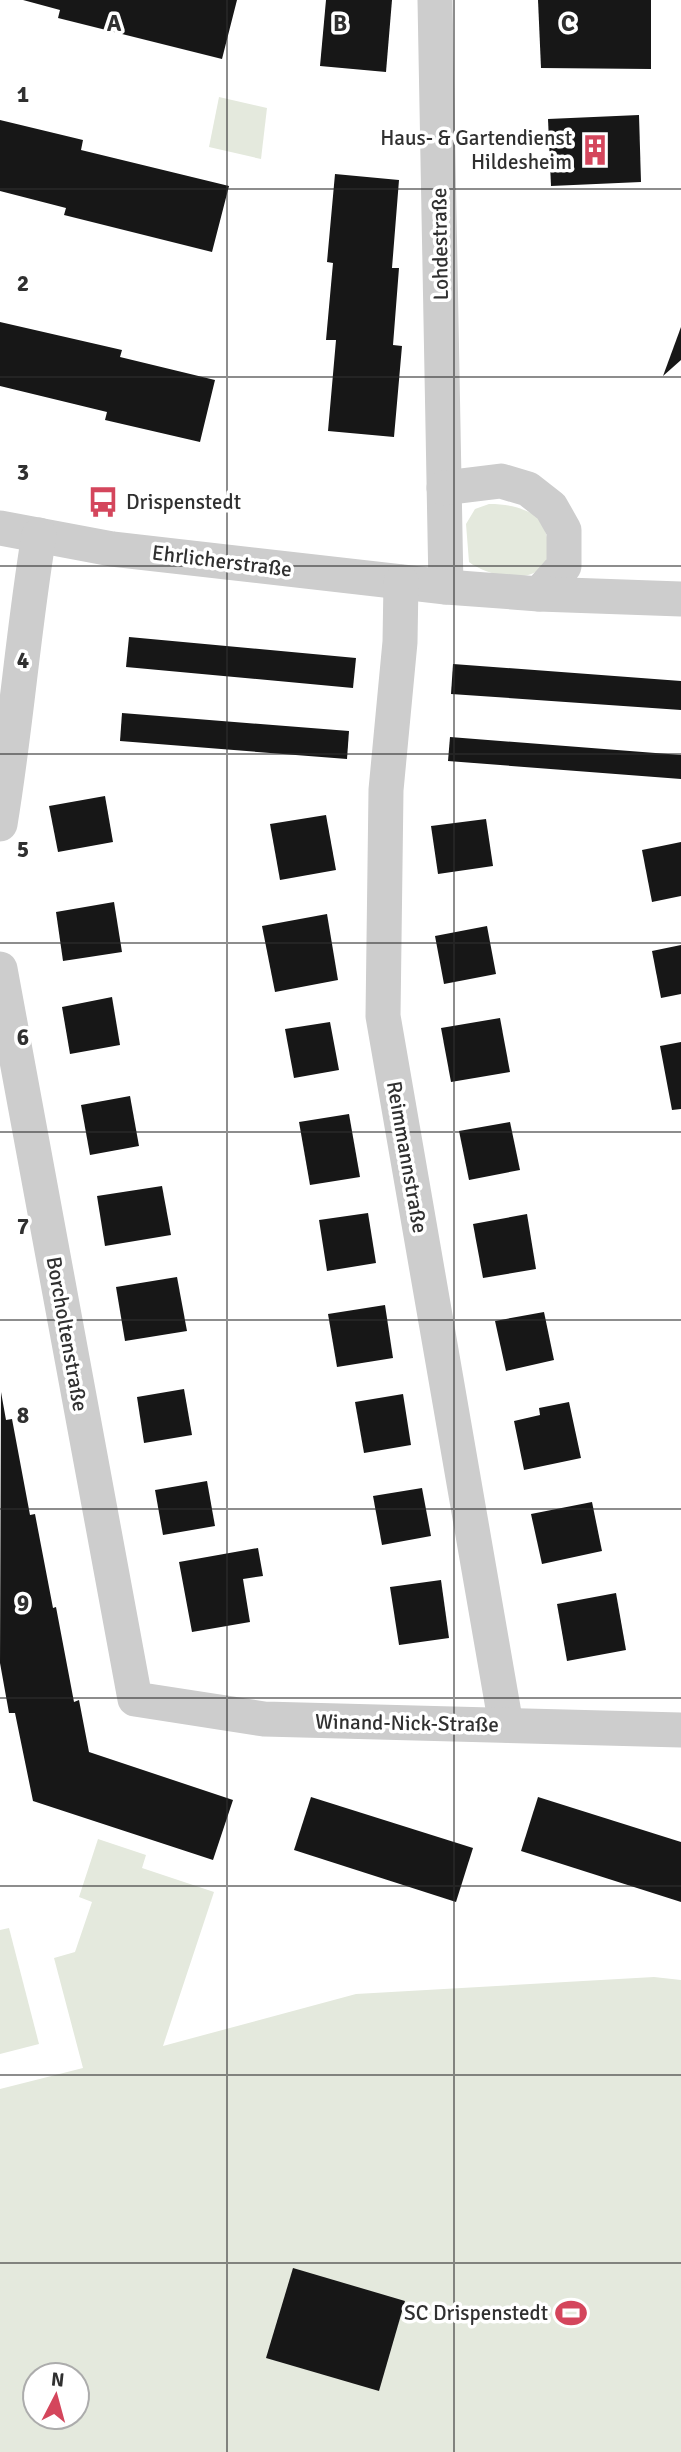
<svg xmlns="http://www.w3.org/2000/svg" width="681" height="2452" viewBox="0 0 681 2452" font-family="Signika,sans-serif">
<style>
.green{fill:#e4e9dd;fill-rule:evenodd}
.building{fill:#171717}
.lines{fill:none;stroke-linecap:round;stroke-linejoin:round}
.minor{stroke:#cdcdcd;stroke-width:35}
.grid{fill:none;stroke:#303030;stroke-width:2;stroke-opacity:0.55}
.labels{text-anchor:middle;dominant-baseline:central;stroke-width:7;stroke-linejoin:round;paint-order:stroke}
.poi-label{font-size:21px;fill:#303030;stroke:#fff;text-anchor:end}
.street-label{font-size:21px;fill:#303030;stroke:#fff}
.grid-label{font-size:23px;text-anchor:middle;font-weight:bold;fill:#303030;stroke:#fff;stroke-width:7;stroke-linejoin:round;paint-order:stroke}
</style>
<rect width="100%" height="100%" fill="#fff"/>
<g class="green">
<path d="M219 97 267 108 261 159 209 147Z"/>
<path d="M489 504C510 504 523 508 541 518 543 527 550 541 549 550 545 589 490 578 469 562L466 524 475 509Z"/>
<path d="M98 1839 146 1855 142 1868 214 1892 163 2046 356 1994 654 1977 681 1980V2452H0V2089L83 2068 54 1958 75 1952 92 1902 79 1897ZM35 2375H77V2417H35Z"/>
<path d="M9 1928 39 2044 0 2054V1930Z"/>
</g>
<g class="building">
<path d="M23 0H237L222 59 58 18 60 10Z"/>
<path d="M326 0H392L386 72 320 66Z"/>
<path d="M538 0H651V69L541 68Z"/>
<path d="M639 115 641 182 551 186 548 119Z"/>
<path d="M0 120 83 140 81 150 229 186 212 252 64 215 66 208 0 191Z"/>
<path d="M335 174 399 180 392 268H399L393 345 402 346 394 437 328 431 336 340H326L333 263 327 262Z"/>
<path d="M0 322 122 350 120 357 215 380 200 442 105 420 107 412 0 386Z"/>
<path d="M681 327V360L663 376Z"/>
<path d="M129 637 356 658 353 688 126 667Z"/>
<path d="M453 664 681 681V710L451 694Z"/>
<path d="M122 713 349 731 347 759 120 741Z"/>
<path d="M450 737 681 755V779L448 761Z"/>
<path d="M105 796 113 842 58 852 49 806Z"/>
<path d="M326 815 336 870 280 880 270 824Z"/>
<path d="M486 819 493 866 438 874 431 826Z"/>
<path d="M681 842V896L652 902 642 850Z"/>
<path d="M114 902 122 952 63 961 56 912Z"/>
<path d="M327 914 338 980 275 992 262 926Z"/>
<path d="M487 926 496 974 444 984 435 936Z"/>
<path d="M681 945V994L661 998 652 951Z"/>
<path d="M112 997 120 1045 70 1054 62 1007Z"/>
<path d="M500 1018 510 1072 451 1082 441 1028Z"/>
<path d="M330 1022 339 1070 294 1078 285 1029Z"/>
<path d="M681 1042V1109L672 1110 660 1046Z"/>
<path d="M130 1096 139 1146 90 1155 81 1105Z"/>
<path d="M349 1114 360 1177 310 1185 299 1122Z"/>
<path d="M510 1122 520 1170 469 1180 459 1131Z"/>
<path d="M162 1186 171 1235 105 1246 97 1196Z"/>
<path d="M368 1213 376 1263 327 1271 319 1220Z"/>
<path d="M527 1214 536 1269 483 1278 473 1224Z"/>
<path d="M177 1277 187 1331 125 1341 116 1287Z"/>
<path d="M385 1305 393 1358 337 1367 328 1314Z"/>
<path d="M544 1312 554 1360 506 1371 495 1321Z"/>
<path d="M184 1389 192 1435 144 1443 137 1397Z"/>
<path d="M1 1392 6 1420 12 1419 30 1515 35 1514 53 1608 56 1607 74 1702 79 1700 89 1752 233 1800 213 1860 33 1801 15 1713H9L0 1663Z"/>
<path d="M403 1394 411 1445 364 1453 355 1402Z"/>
<path d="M569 1402 581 1458 524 1470 514 1421 540 1415 539 1408Z"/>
<path d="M207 1481 215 1526 163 1535 155 1490Z"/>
<path d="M422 1488 431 1536 382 1545 373 1496Z"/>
<path d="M592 1502 602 1551 542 1564 531 1514Z"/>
<path d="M258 1548 263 1576 243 1579 250 1622 192 1632 179 1562Z"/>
<path d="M441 1580 449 1638 399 1645 390 1587Z"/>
<path d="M616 1593 626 1650 567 1661 557 1604Z"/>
<path d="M311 1797 473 1848 456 1902 294 1850Z"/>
<path d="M538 1797 681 1842V1902L521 1851Z"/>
<path d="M293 2268 405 2301 379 2391 266 2358Z"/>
</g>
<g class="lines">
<g class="minor">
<path d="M435 0 446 587"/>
<path d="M444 488 501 481 528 489 551 507 564 530V566L539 594"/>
<path d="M0 528 112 549 446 587 539 594 681 599"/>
<path d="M401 582 400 642 386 790 383 1016 506 1725"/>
<path d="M0 824C16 728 23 631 39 535"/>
<path d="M0 969 135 1699 264 1719 681 1730"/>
</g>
</g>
<path class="grid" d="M227 0V2452M454 0V2452M0 189H681M0 377H681M0 566H681M0 754H681M0 943H681M0 1132H681M0 1320H681M0 1509H681M0 1698H681M0 1886H681M0 2075H681M0 2263H681"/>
<defs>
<symbol id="building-bare" viewBox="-9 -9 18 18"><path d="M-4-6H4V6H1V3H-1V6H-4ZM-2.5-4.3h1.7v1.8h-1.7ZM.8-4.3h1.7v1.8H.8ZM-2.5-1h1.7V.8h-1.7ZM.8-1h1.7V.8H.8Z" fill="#d4465c" stroke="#fff" stroke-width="2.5" paint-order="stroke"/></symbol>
<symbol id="bus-bare" viewBox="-9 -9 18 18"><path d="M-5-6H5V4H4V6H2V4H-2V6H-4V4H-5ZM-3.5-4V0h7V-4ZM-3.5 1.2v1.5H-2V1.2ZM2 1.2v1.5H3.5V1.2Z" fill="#d4465c" stroke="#fff" stroke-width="2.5" paint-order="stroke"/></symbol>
<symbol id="stadium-bare" viewBox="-9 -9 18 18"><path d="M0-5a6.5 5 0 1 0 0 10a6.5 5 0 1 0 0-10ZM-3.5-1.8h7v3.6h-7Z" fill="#d4465c" stroke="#fff" stroke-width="2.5" paint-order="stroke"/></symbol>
</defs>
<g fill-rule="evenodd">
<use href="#building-bare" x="573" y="128" width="44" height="44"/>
<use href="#bus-bare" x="81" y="480" width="44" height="44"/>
<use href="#stadium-bare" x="549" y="2291" width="44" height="44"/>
</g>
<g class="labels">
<g class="poi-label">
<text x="572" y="138">Haus- &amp; Gartendienst<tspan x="572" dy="24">Hildesheim</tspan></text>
<text x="126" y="502" text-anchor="start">Drispenstedt</text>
<text x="548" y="2313">SC Drispenstedt</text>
</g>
<g class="street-label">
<text transform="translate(440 244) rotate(-91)">Lohdestraße</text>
<text transform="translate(222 561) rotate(7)">Ehrlicherstraße</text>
<text transform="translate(407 1157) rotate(80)">Reimmannstraße</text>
<text transform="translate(67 1334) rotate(80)">Borcholtenstraße</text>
<text transform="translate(407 1723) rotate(1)">Winand-Nick-Straße</text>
</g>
</g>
<g class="grid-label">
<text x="114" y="31">A</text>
<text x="340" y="31">B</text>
<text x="568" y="31">C</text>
<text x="23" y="102">1</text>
<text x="23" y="291">2</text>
<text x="23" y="480">3</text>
<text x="23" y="668">4</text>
<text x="23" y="857">5</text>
<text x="23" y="1045">6</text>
<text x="23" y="1234">7</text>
<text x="23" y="1423">8</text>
<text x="23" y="1611">9</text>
</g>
<g transform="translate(56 2396) rotate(6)"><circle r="33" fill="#ffffff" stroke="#acacac" stroke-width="2"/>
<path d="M0-5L12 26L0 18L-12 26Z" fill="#d4465c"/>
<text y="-10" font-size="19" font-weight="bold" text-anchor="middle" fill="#303030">N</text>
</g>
</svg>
